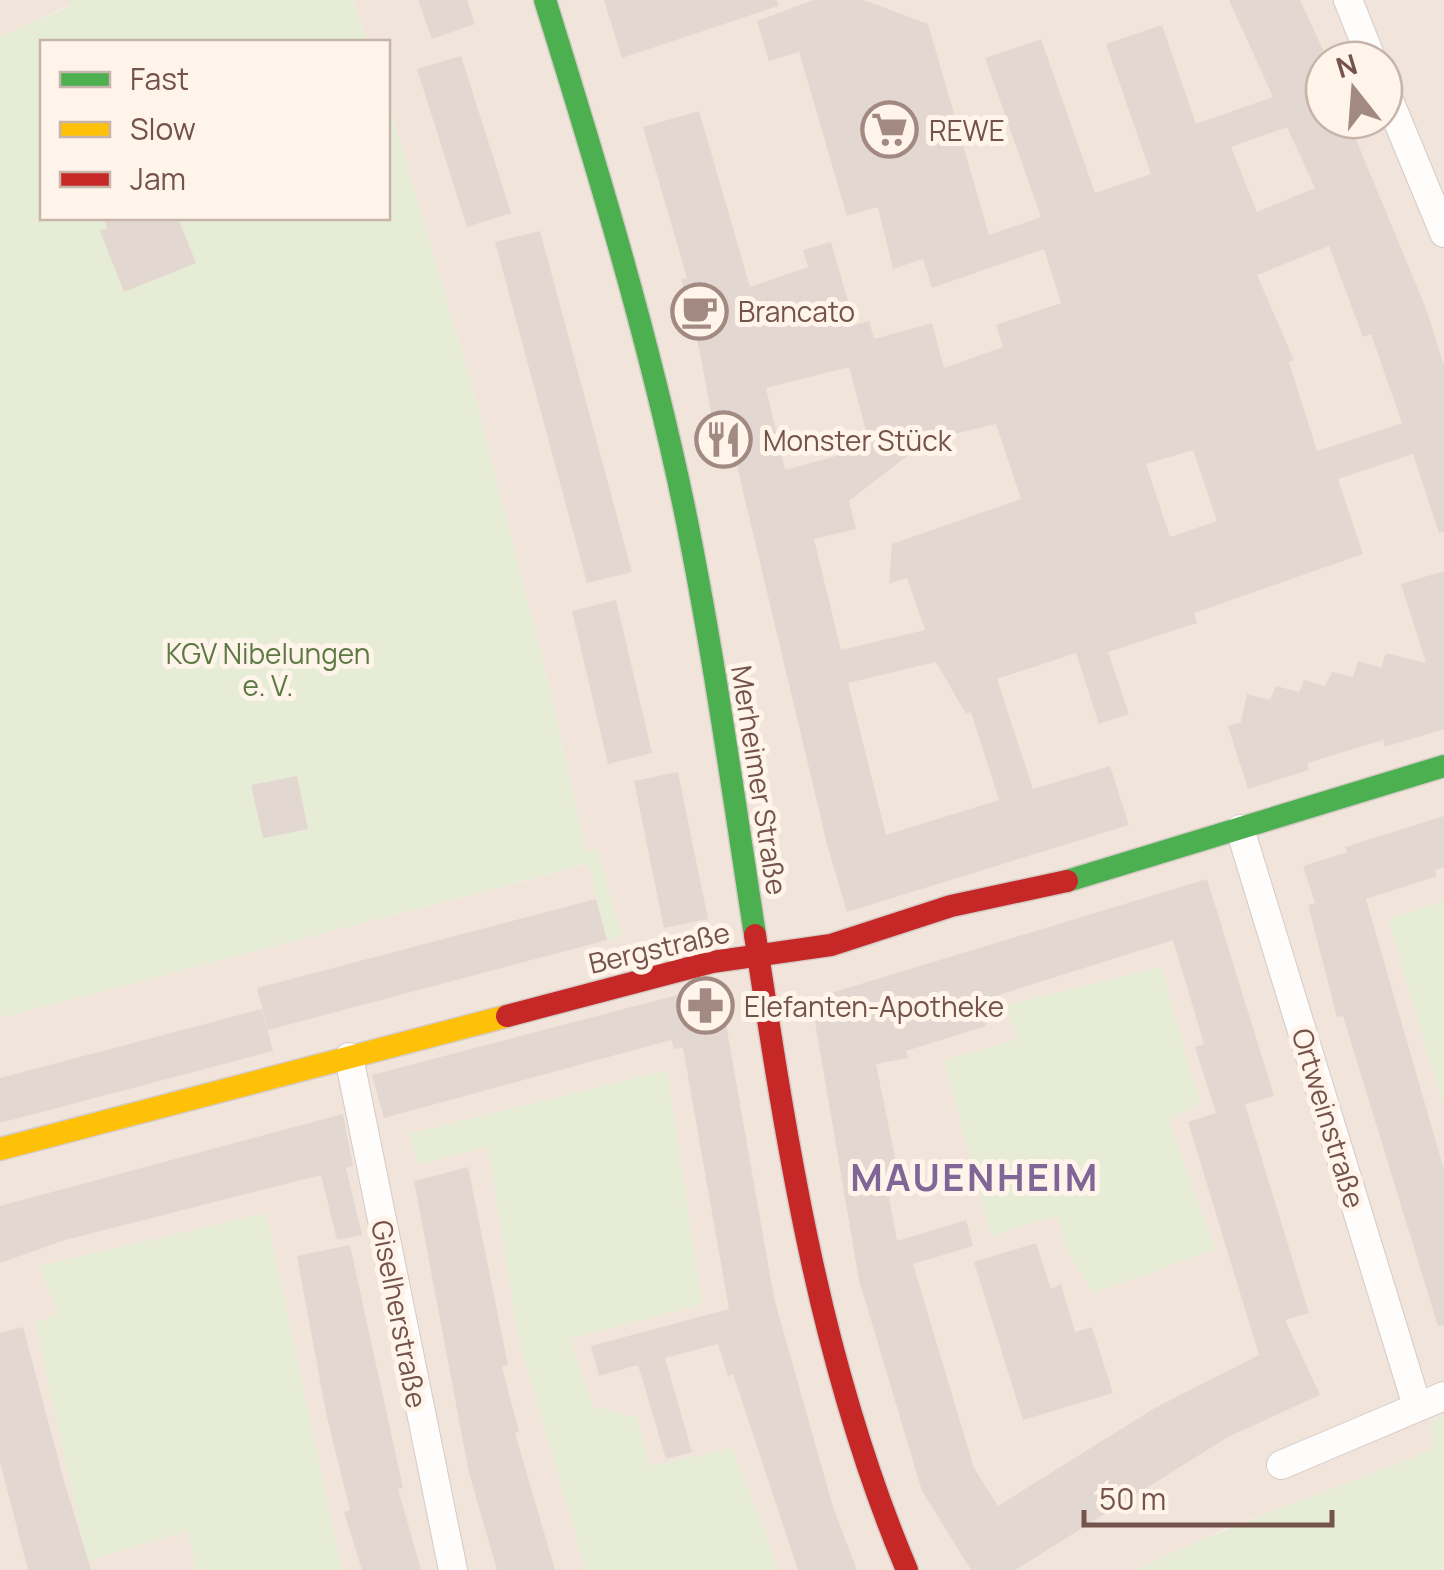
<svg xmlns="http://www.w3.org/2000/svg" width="1444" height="1570" viewBox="0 0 1444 1570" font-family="Manrope,sans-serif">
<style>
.residential{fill:#f1e4da;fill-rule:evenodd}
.green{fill:#e6ecd5}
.building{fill:#e3d8d1;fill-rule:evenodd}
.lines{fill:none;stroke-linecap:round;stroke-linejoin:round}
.street-casing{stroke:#d4cbc7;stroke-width:30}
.fast-casing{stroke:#d5cbc6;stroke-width:25}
.slow-casing{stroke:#d5cbc6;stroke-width:25}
.jam-casing{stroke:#d5cbc6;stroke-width:25}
.street{stroke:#fefdfc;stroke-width:28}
.fast{stroke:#4caf50;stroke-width:22}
.slow{stroke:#ffc107;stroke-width:22}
.jam{stroke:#c62828;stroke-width:22}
.labels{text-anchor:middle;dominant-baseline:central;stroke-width:10;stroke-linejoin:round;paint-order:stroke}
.poi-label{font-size:28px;fill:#74534a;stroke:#fff4ea;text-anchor:start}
.park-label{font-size:28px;fill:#5b7942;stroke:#fff4ea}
.street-label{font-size:28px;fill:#74534a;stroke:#fff4ea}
.district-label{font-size:38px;font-weight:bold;letter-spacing:2.5px;fill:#7f6697;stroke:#fff4ea}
</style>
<rect width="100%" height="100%" fill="#f6f0ea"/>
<g class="residential">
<path d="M0 0H68L70 5 0 36Z"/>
<path d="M353 0H1444V1416L1430 1421 1433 1449 1335 1491 1228 1527 1137 1570H0V1018L589 864 607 940 597 849 586 852 551 694 477 403 388 101V42H367ZM1324 60H1384V120H1324Z"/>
</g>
<g class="green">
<path d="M68 0H353L367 42H42V218H388V101L477 403 551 694 586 851 597 849 622 936 607 940 588 864 0 1018V36L70 6Z"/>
<path d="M1444 900V1108L1388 919Z"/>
<path d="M1161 967 1200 1103 1169 1120 1215 1250 1093 1293 1066 1249 1057 1216 991 1236 944 1060 1018 1039 1006 1005Z"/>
<path d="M667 1070 702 1304 569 1339 593 1406 637 1418 650 1466 732 1448 779 1570H586L518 1337 488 1146 419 1165 408 1134Z"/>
<path d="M266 1213 342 1570H197L187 1531 87 1561 35 1321 59 1315 39 1266Z"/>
<path d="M1444 1416V1570H1137C1233 1521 1334 1491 1433 1449L1430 1421Z"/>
</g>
<g class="building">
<path d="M418 0H467L475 24 432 39Z"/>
<path d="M604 0H777L778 6 622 58Z"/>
<path d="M813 0H864L928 24 989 235 1041 217 985 58 1041 39 1095 193 1151 174 1106 44 1162 25 1196 124 1273 97 1229 0H1300L1324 52V120H1348L1427 311 1444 366V532L1439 533 1413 454 1338 479 1363 554 1194 613 1197 623 1108 652 1129 714 1099 724 1076 653 997 679 1033 789 1110 766 1129 825 847 912 828 848 737 466 721 470 700 352 681 279 687 278 643 127 699 111 750 287 808 267 803 250 831 242 855 325 869 321 874 339 932 323 944 368 1003 347 996 325 1061 303 1044 249 932 288 923 259 893 269 878 207 847 216 799 52 769 61 757 21ZM1287 127 1315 188 1257 212 1231 147ZM1329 246 1363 337 1371 334 1402 423 1317 451 1289 362 1294 360 1257 275ZM849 367 866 431 853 434 858 450 785 470 766 388ZM996 424 1021 499 892 544 889 584 907 578 925 630 841 650 814 539 856 529 849 501 907 456 904 446ZM1193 450 1217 521 1170 537 1146 464ZM936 662 966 714 971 712 999 800 886 835 848 683Z"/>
<path d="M461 56 511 213 467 227 417 69Z"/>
<path d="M104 218H178L196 263 124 292 100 231 107 228Z"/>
<path d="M540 231 632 572 587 583 495 242Z"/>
<path d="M1444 571V729L1385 747 1383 740 1307 763 1309 770 1248 789 1228 726 1241 722 1247 694 1270 700 1276 686 1299 692 1304 680 1325 686 1332 672 1353 677 1358 661 1381 668 1386 653 1426 663 1401 584Z"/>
<path d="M616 600 652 753 608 764 572 611Z"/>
<path d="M678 772 708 919 664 928 634 781Z"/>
<path d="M297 776 308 829 263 838 251 785Z"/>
<path d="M1444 816V867L1435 870 1437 876 1366 899 1444 1170V1325L1438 1326 1343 1016 1337 1017 1308 905 1315 903 1303 866 1347 852 1345 847Z"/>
<path d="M1207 879 1274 1096 1245 1104 1309 1313 1285 1320 1320 1395 1228 1437 1015 1570H971L922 1491 859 1280 813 1010 821 996ZM1173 940 1204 1044 1195 1047 1216 1113 1188 1122 1259 1355 1155 1408 998 1506 974 1468 913 1264 973 1246 966 1220 897 1241 887 1186 900 1183 876 1064 908 1058 906 1051 986 1026 980 1001Z"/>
<path d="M596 899 607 940 268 1030 257 988Z"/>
<path d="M719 984 774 1298 833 1507 857 1570H798L733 1374 728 1376 718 1344 665 1358 692 1452 666 1459 638 1365 599 1376 591 1346 729 1309 683 1048 674 1049 671 1040 384 1118 372 1075Z"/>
<path d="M262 1009 273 1051 0 1123V1078Z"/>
<path d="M343 1114 353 1166 346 1168 362 1235 337 1240 321 1175 65 1240 0 1263V1206Z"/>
<path d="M468 1167 508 1365 502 1367 519 1432 515 1433 555 1570H497L469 1473 414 1181Z"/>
<path d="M1036 1243 1051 1289 1061 1284 1075 1332 1092 1327 1113 1393 1023 1420 974 1262Z"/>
<path d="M350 1245 403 1488 398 1489 421 1570H362L344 1512 350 1510 326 1413 297 1256Z"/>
<path d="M23 1327 64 1481 91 1570H28L0 1462V1333Z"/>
</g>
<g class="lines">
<defs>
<g id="street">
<path d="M1348 0 1372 60"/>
<path d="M1384 88 1444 233"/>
<path d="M1240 829 1417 1406"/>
<path d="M349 1057 453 1570"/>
<path d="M1281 1465 1444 1396"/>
</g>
<g id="fast">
<path d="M545 0C597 167 648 335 684 507 713 649 733 792 755 935"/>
<path d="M1067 881 1444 766"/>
</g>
<path id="slow" d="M0 1149 507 1016"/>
<g id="jam">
<path d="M755 935C788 1152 821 1367 907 1570"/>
<path d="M507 1016 712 962 831 945 951 906 1067 881"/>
</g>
</defs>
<use href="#street" class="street-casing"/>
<use href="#fast" class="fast-casing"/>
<use href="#slow" class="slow-casing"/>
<use href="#jam" class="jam-casing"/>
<use href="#street" class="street"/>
<use href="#fast" class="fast"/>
<use href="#slow" class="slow"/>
<use href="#jam" class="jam"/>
</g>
<defs>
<symbol id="supermarket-ring" viewBox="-11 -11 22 22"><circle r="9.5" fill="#fff4ea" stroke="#a28a82" stroke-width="1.5"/><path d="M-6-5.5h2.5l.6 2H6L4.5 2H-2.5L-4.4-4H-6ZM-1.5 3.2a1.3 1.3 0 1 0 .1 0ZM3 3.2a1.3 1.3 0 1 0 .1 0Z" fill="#a28a82"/></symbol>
<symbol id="cafe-ring" viewBox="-11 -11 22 22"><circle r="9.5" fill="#fff4ea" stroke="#a28a82" stroke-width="1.5"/><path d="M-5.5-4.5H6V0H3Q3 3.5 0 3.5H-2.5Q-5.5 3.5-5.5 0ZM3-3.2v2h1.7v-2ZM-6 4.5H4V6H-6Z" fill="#a28a82"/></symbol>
<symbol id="restaurant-ring" viewBox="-11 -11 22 22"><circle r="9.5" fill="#fff4ea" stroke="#a28a82" stroke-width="1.5"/><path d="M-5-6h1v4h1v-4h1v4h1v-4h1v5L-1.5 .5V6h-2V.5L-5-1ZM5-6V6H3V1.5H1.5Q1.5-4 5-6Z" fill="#a28a82"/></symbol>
<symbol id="pharmacy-ring" viewBox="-11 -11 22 22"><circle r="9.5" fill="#fff4ea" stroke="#a28a82" stroke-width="1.5"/><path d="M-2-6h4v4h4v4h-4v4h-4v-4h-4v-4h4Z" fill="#a28a82"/></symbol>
</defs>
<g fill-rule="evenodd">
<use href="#supermarket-ring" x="858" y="98" width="63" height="63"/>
<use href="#cafe-ring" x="668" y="280" width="63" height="63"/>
<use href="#restaurant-ring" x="692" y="408" width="63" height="63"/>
<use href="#pharmacy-ring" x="674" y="974" width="63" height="63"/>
</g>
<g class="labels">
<g class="poi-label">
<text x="929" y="130">REWE</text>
<text x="738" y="311">Brancato</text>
<text x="763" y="440">Monster Stück</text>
<text x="744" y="1006">Elefanten-Apotheke</text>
</g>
<g class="park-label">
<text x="268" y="653">KGV Nibelungen<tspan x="268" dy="32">e. V.</tspan></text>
</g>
<g class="street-label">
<text transform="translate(760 780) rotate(81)">Merheimer Straße</text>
<text transform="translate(659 947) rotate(-13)">Bergstraße</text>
<text transform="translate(1329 1118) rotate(73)">Ortweinstraße</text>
<text transform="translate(400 1314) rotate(79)">Giselherstraße</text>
</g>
<g class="district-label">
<text x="975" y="1176">MAUENHEIM</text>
</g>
</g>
<rect x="40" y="40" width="350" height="180" fill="#fff4ea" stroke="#c7b4aa" stroke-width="2.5"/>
<rect x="60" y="72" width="50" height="15" fill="#4caf50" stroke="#c7b4aa" stroke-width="2.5"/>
<text x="130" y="90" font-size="30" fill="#74534a">Fast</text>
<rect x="60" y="122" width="50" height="15" fill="#ffc107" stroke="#c7b4aa" stroke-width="2.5"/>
<text x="130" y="140" font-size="30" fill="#74534a">Slow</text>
<rect x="60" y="172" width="50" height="15" fill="#c62828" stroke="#c7b4aa" stroke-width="2.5"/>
<text x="130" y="190" font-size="30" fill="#74534a">Jam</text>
<g transform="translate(1354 90) rotate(343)"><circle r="48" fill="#fff4ea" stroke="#c7b4aa" stroke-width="2.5"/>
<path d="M0-8L18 38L0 25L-18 38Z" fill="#a28a82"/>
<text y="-15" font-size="28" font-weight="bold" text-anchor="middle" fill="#74534a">N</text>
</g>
<path d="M1084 1510v15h248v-15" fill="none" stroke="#74534a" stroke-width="5"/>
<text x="1099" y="1510" font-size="30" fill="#74534a" stroke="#fff4ea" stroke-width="8" paint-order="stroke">50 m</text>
</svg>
